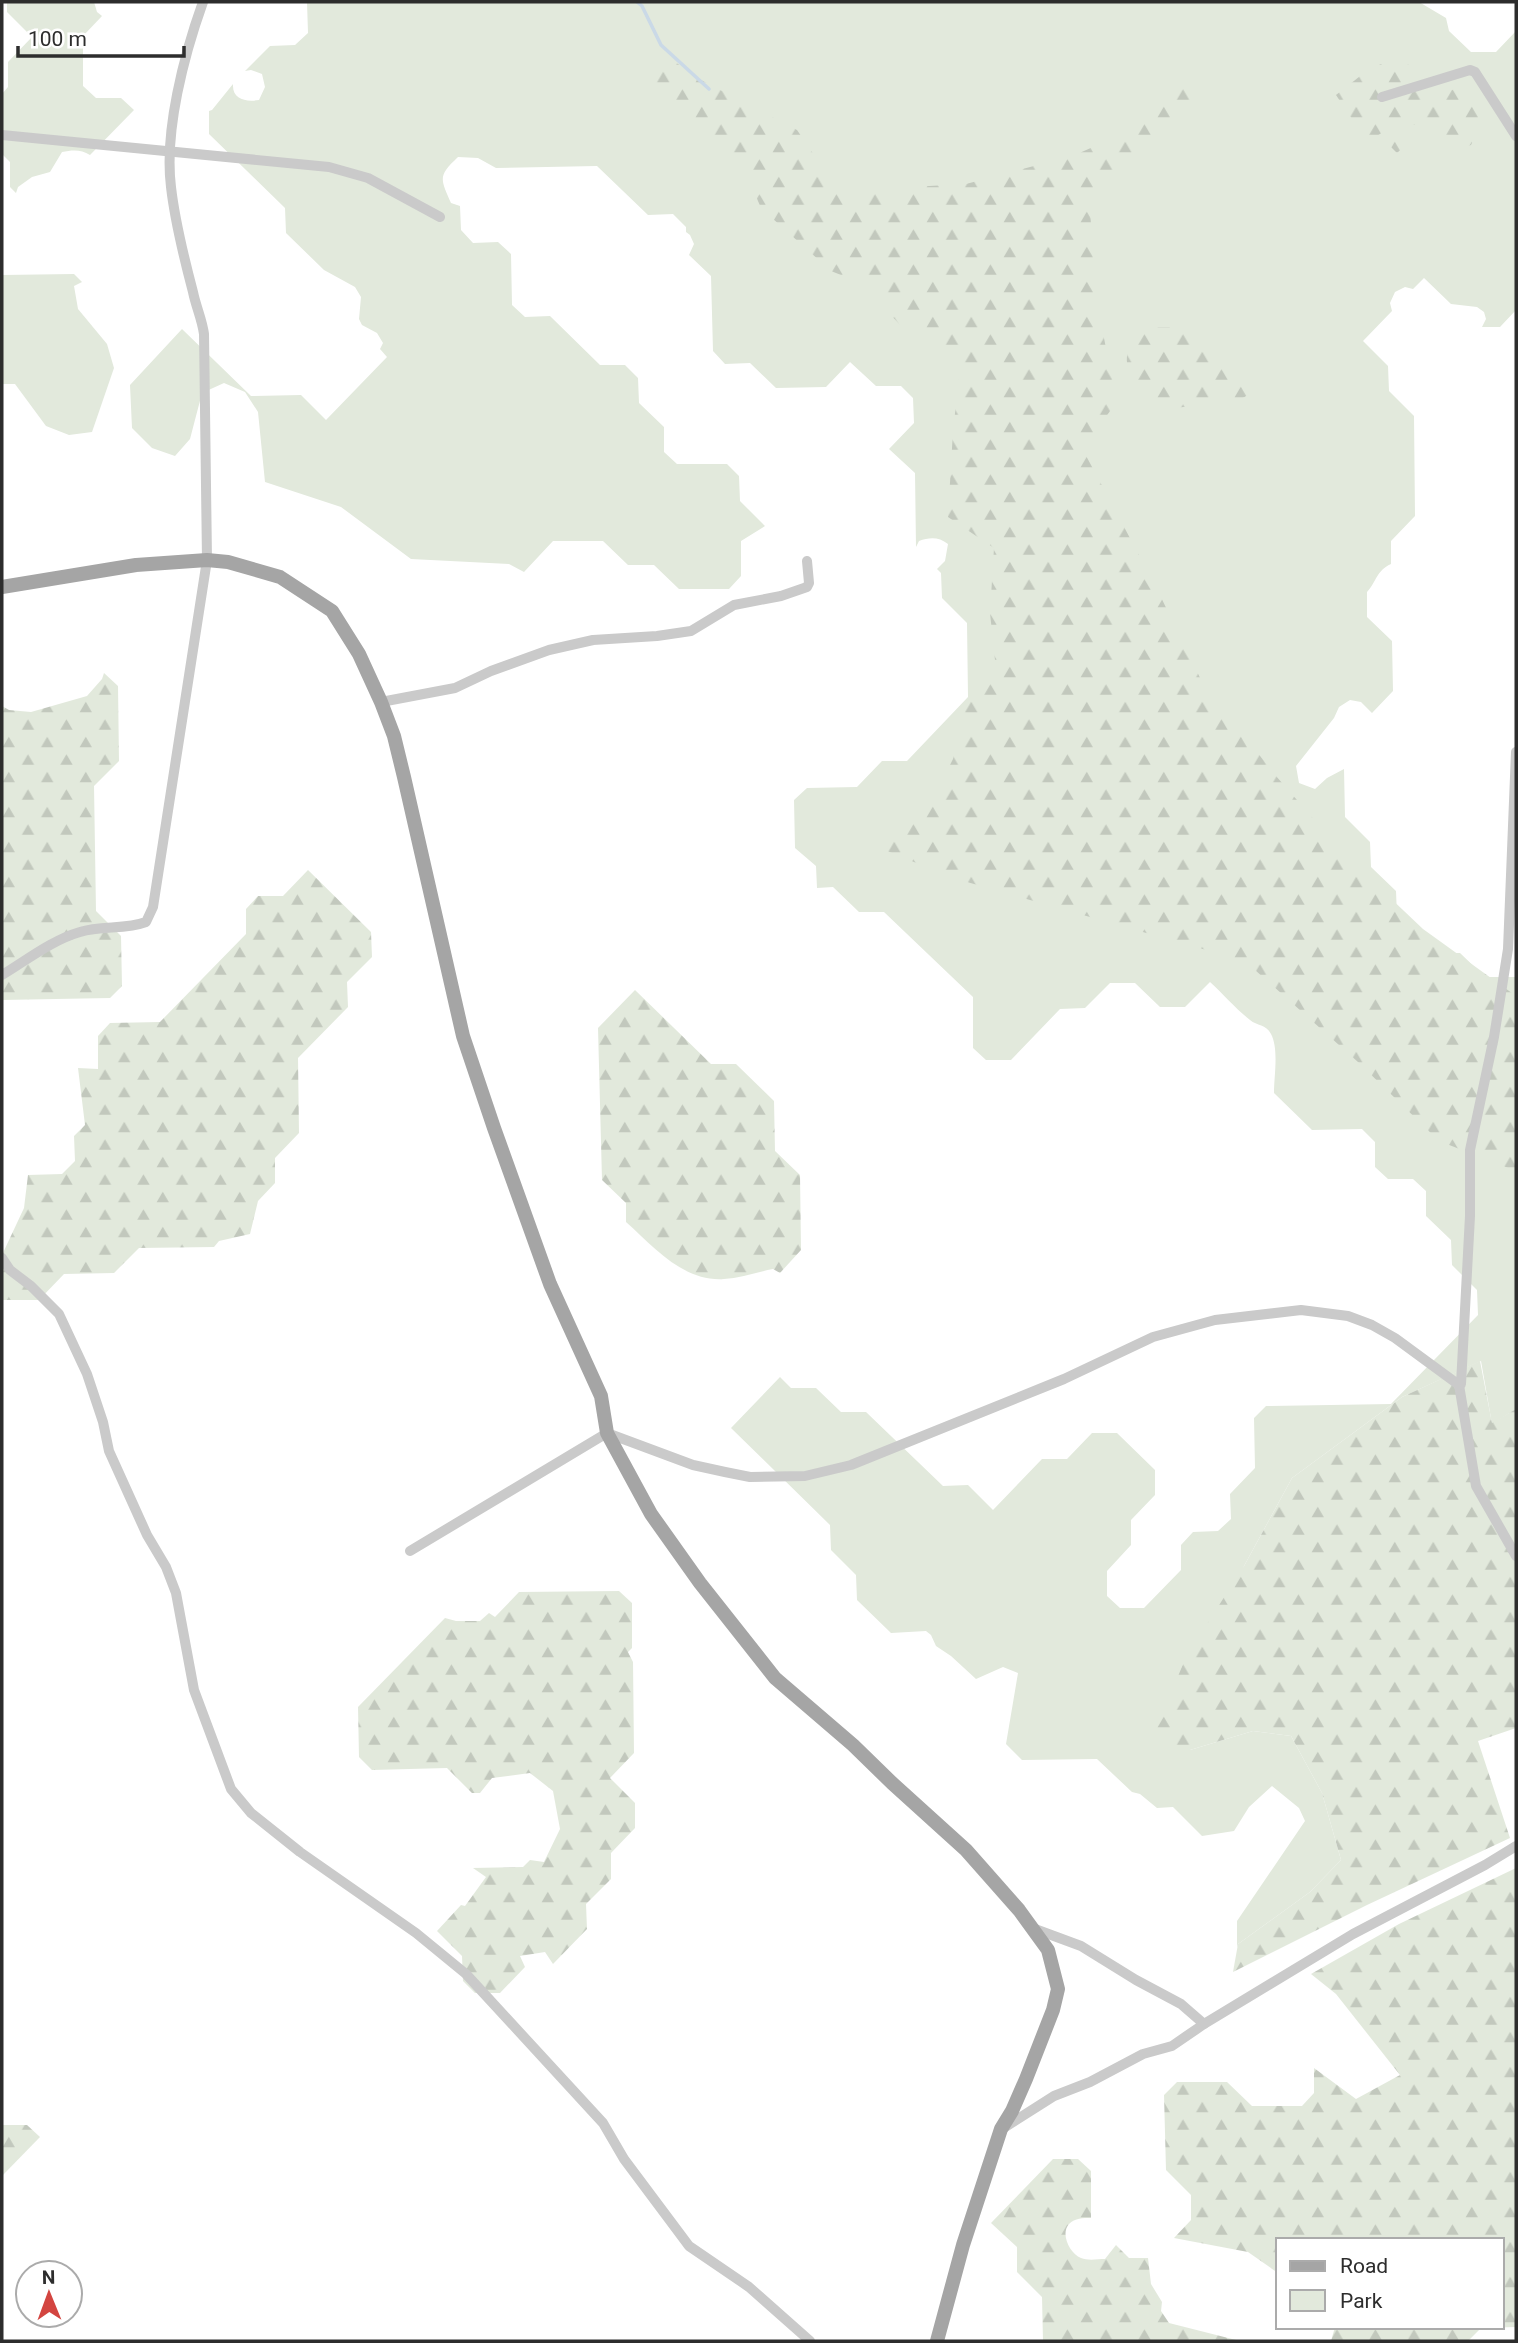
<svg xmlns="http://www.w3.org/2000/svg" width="1518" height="2343" viewBox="0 0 1518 2343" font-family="Roboto,sans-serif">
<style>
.green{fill:#e2e9dc}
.forest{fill:url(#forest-firs)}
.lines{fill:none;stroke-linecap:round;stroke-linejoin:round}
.stream{stroke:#cad9e7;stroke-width:3.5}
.minor{stroke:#cacaca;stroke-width:10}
.major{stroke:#a5a5a5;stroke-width:14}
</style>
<defs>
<pattern id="forest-firs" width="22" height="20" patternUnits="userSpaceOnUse" patternTransform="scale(1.75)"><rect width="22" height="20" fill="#e2e9dc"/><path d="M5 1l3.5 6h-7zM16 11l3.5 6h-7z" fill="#c2c8bd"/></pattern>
</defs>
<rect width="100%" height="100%" fill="#fff"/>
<g class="green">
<path d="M7 2H94L97 12 102 16 83 36V86L96 98H121L134 110 90 155C81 149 72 150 62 152L50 172 32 177 18 187 16 193 10 187V162L2 154V94L8 87V62L32 37 7 12Z"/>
<path d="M307 2H1419L1446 18 1449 31 1471 52H1496L1516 31V310L1500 327H1482L1486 319 1484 312 1477 307 1451 304 1424 278 1413 289 1405 287 1395 292 1390 303 1392 311 1363 341 1388 366 1389 391 1414 416 1415 516 1391 541V564C1376 571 1377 581 1367 592V617L1392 641 1393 691 1372 713 1361 702 1350 700 1339 707 1334 718 1296 766 1299 783 1315 789 1327 778 1344 769 1345 817 1370 842 1371 867 1396 891 1397 916 1434 953H1460L1485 977H1516V1409L1492 1424 1481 1361 1402 1397 1292 1478 1244 1566 1190 1750 1253 1731 1291 1736 1322 1793 1341 1860 1310 1892 1238 1944 1237 1948V1921L1305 1821 1299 1808 1272 1786 1249 1807 1234 1831 1202 1836 1173 1807 1157 1808 1140 1794 1132 1792 1097 1759 1022 1760 1006 1744 1018 1673 1003 1667 976 1679 951 1656 936 1646 931 1635 926 1631 891 1633 857 1600 856 1575 831 1550 830 1525 731 1428 780 1377 791 1388H816L841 1412H866L943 1486 968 1485 993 1510 1042 1459H1067L1092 1433H1117L1155 1470V1495L1131 1520V1545L1107 1571V1596L1120 1608H1144L1181 1570V1545L1193 1532 1218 1531 1231 1519 1230 1494 1255 1468 1254 1418 1266 1406 1391 1404 1478 1315 1477 1290 1452 1265 1451 1240 1426 1216V1191L1413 1179H1388L1375 1167V1142L1362 1129 1312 1130 1274 1093C1274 1076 1279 1049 1271 1034 1266 1024 1257 1026 1250 1020 1236 1009 1223 994 1210 982L1185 1007H1160L1135 983H1110L1085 1008 1060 1009 1011 1060H986L973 1048V997L884 912H859L833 887 817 888 816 866 795 848 794 800 807 788 857 787 882 761H907L968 697 967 623 942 598 941 573 937 569 945 561 948 544C939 537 930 537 919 541L916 547 915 473 889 449 914 423 913 398 901 386H876L850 362 826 387 776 388 750 363 725 364 713 351 711 276 689 255 694 244 690 235 686 232V227L673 214 648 215 597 166 496 168 478 158 458 157C438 176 440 178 451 203L460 206 461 230 473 243 498 242 511 254 512 305 525 317 550 316 600 365H625L638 378 639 403 664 427V452L677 464H727L739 476 740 501 765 526 741 541V576L729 589H679L654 565H628L603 541H553L524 572 509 564 411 559 341 507 265 482 258 412 245 392 224 383 202 393 190 439 175 456 152 448 132 428 130 385 182 329 251 396 301 395 326 420 387 357 380 349 383 343 377 333 362 325 359 319 361 297 355 287 324 270 286 233 285 208 209 134V111L212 110 233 84C232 100 246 102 259 100L265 87 262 74 251 70 245 71 270 46 295 45 308 33Z"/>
<path d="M74 274 82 282 74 286 78 309 107 344 114 368 92 432 69 435 46 426 15 384H2V275Z"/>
</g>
<g class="forest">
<path d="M661 52 699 79 797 130 842 196 911 187 966 184 1075 155 1140 126 1181 78 1201 102 1130 158 1090 208 1095 294 1117 402 1082 448 1156 587 1203 684 1276 776 1345 855 1423 929 1516 996V1171L1439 1141 1358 1062 1245 961 953 878 875 846 933 799 953 759 967 702 995 660 990 613 994 548 948 517 953 431 961 360 902 327 861 283 831 271 761 208 740 159 652 86Z"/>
<path d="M1399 60 1409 65C1412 70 1413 77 1417 81 1428 95 1455 92 1468 84 1486 105 1483 121 1471 145 1456 151 1436 133 1422 127 1415 124 1406 124 1399 122L1372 139 1366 140 1336 95C1355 81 1374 61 1399 60Z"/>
<path d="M1397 128 1410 141 1397 153 1385 141Z"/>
<path d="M1152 327H1169L1197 335 1222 364 1239 368 1248 376 1249 394C1236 404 1228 398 1213 399 1204 399 1196 403 1188 406 1180 409 1158 408 1150 405 1144 402 1141 393 1137 388 1120 361 1124 341 1152 327Z"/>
<path d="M104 673 118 686 119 761 94 786 96 911 121 936 122 986 110 998 2 1000V706L9 710 31 712 87 696 102 679Z"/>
<path d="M308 870 371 932 372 957 347 982 348 1007 298 1058 299 1133 275 1158V1183L258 1201 250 1234 219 1241 214 1247 139 1248 114 1273 64 1274 39 1300H2V1255L24 1208 28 1175 62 1174 75 1161 74 1136 85 1125 78 1068 98 1069V1036L110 1023 160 1022 246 934V909L258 896H283Z"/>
<path d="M635 990 711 1064H736L774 1101 775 1151 800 1175 801 1250 780 1273 773 1269C757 1272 740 1278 724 1279 683 1282 654 1247 626 1222V1203L602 1180 598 1028Z"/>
<path d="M1480 1361 1492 1423 1516 1409V1728L1478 1741 1510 1838 1367 1905 1233 1972 1238 1944 1310 1892 1341 1860 1322 1793 1291 1736 1253 1731 1190 1750 1152 1739 1186 1657 1244 1566 1292 1478 1402 1397Z"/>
<path d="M619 1591 632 1603V1648L628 1652 633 1662 634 1753 610 1778 635 1803V1828L611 1853V1879L586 1904 587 1929 553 1964 545 1952 520 1956 525 1967 500 1993H475L463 1981 462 1956 437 1931 461 1905 465 1906 486 1877 473 1868 523 1867 530 1860 544 1862 560 1829 553 1791 530 1773 492 1778 480 1793H472L447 1768 372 1770 359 1757 358 1707 445 1618 456 1621H480L489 1613 495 1617 519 1592Z"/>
<path d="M1516 1868V2327L1481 2328 1468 2341H1331L1335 2327H1502V2240H1278V2273L1248 2252 1174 2238 1191 2220V2195L1166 2170 1164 2095 1177 2082H1227L1252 2106H1302L1314 2093V2068L1356 2099 1400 2075 1336 1994 1311 1974 1399 1924Z"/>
<path d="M2 2125H27L40 2137 2 2176Z"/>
<path d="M1053 2159H1078L1091 2171V2218C1083 2218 1075 2218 1069 2224 1060 2234 1070 2254 1081 2258 1088 2261 1098 2259 1105 2259L1116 2245 1129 2258H1148L1151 2284 1162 2302 1161 2311 1169 2323 1240 2341H1043L1042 2297 1017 2272V2247L991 2223Z"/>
</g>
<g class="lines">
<path class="stream" d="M637 2 642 6 661 45 709 89"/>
<g class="minor">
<path d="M1382 97 1470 70 1475 72 1516 136"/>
<path d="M2 135 329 167 368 178 440 217"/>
<path d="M381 702 455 688 491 671 549 650 593 640 657 636 691 631 734 605 781 596 807 587 809 583 807 561"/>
<path d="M2 975C27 960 52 940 80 932 101 925 125 930 146 922L153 907 207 560 204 334C202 319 196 307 193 292 184 258 175 222 171 187 164 131 184 55 203 2"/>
<path d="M2 1258 10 1270 31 1286 59 1314 87 1374 103 1422 109 1451 147 1535 166 1567 176 1593 194 1690 231 1789 251 1813 300 1852 416 1933 466 1974 603 2123 624 2159 689 2246 749 2287 810 2341"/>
<path d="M1459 1385 1476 1486 1516 1556"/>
<path d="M410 1551 607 1433 693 1465 725 1472 750 1477 805 1476 851 1465 1064 1379 1153 1337 1215 1320 1301 1310 1348 1316 1372 1325 1395 1338 1459 1385 1461 1384 1470 1216V1150L1494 1037 1508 949 1516 752"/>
<path d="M1035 1929 1081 1946 1136 1980 1181 2004 1204 2024"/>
<path d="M1002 2129 1054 2096 1090 2082 1143 2054 1172 2046 1204 2024 1353 1934 1485 1865 1516 1846"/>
</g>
<path class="major" d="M2 587 136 565 207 560 228 562 280 577 332 611 359 654 381 702 394 736 404 777 463 1036 494 1128 550 1284 601 1396 607 1433 651 1514 700 1583 775 1678 853 1745 892 1783 966 1850 1019 1910 1048 1950 1058 1989 1053 2010 1026 2079 1012 2111 1001 2129 963 2245 937 2341"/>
</g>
<rect width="1518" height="2343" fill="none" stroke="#2d2d2d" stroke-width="7"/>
<rect x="1276" y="2238" width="228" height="91" fill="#ffffff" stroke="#ababab" stroke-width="2"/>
<rect x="1290" y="2261" width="35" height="10" fill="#a5a5a5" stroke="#ababab" stroke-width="2"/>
<text x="1340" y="2273" font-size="21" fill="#2d2d2d">Road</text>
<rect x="1290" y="2290" width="35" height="21" fill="#e2e9dc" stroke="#ababab" stroke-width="2"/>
<text x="1340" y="2308" font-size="21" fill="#2d2d2d">Park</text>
<g transform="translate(49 2294) rotate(359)"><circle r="33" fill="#ffffff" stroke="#ababab" stroke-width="2"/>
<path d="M0-5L12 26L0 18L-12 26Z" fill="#d34540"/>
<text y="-10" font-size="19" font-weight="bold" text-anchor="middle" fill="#2d2d2d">N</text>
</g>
<path d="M18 46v10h166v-10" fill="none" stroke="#2d2d2d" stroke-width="3.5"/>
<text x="28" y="46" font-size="21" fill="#2d2d2d" stroke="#ffffff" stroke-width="5" paint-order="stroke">100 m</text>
</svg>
